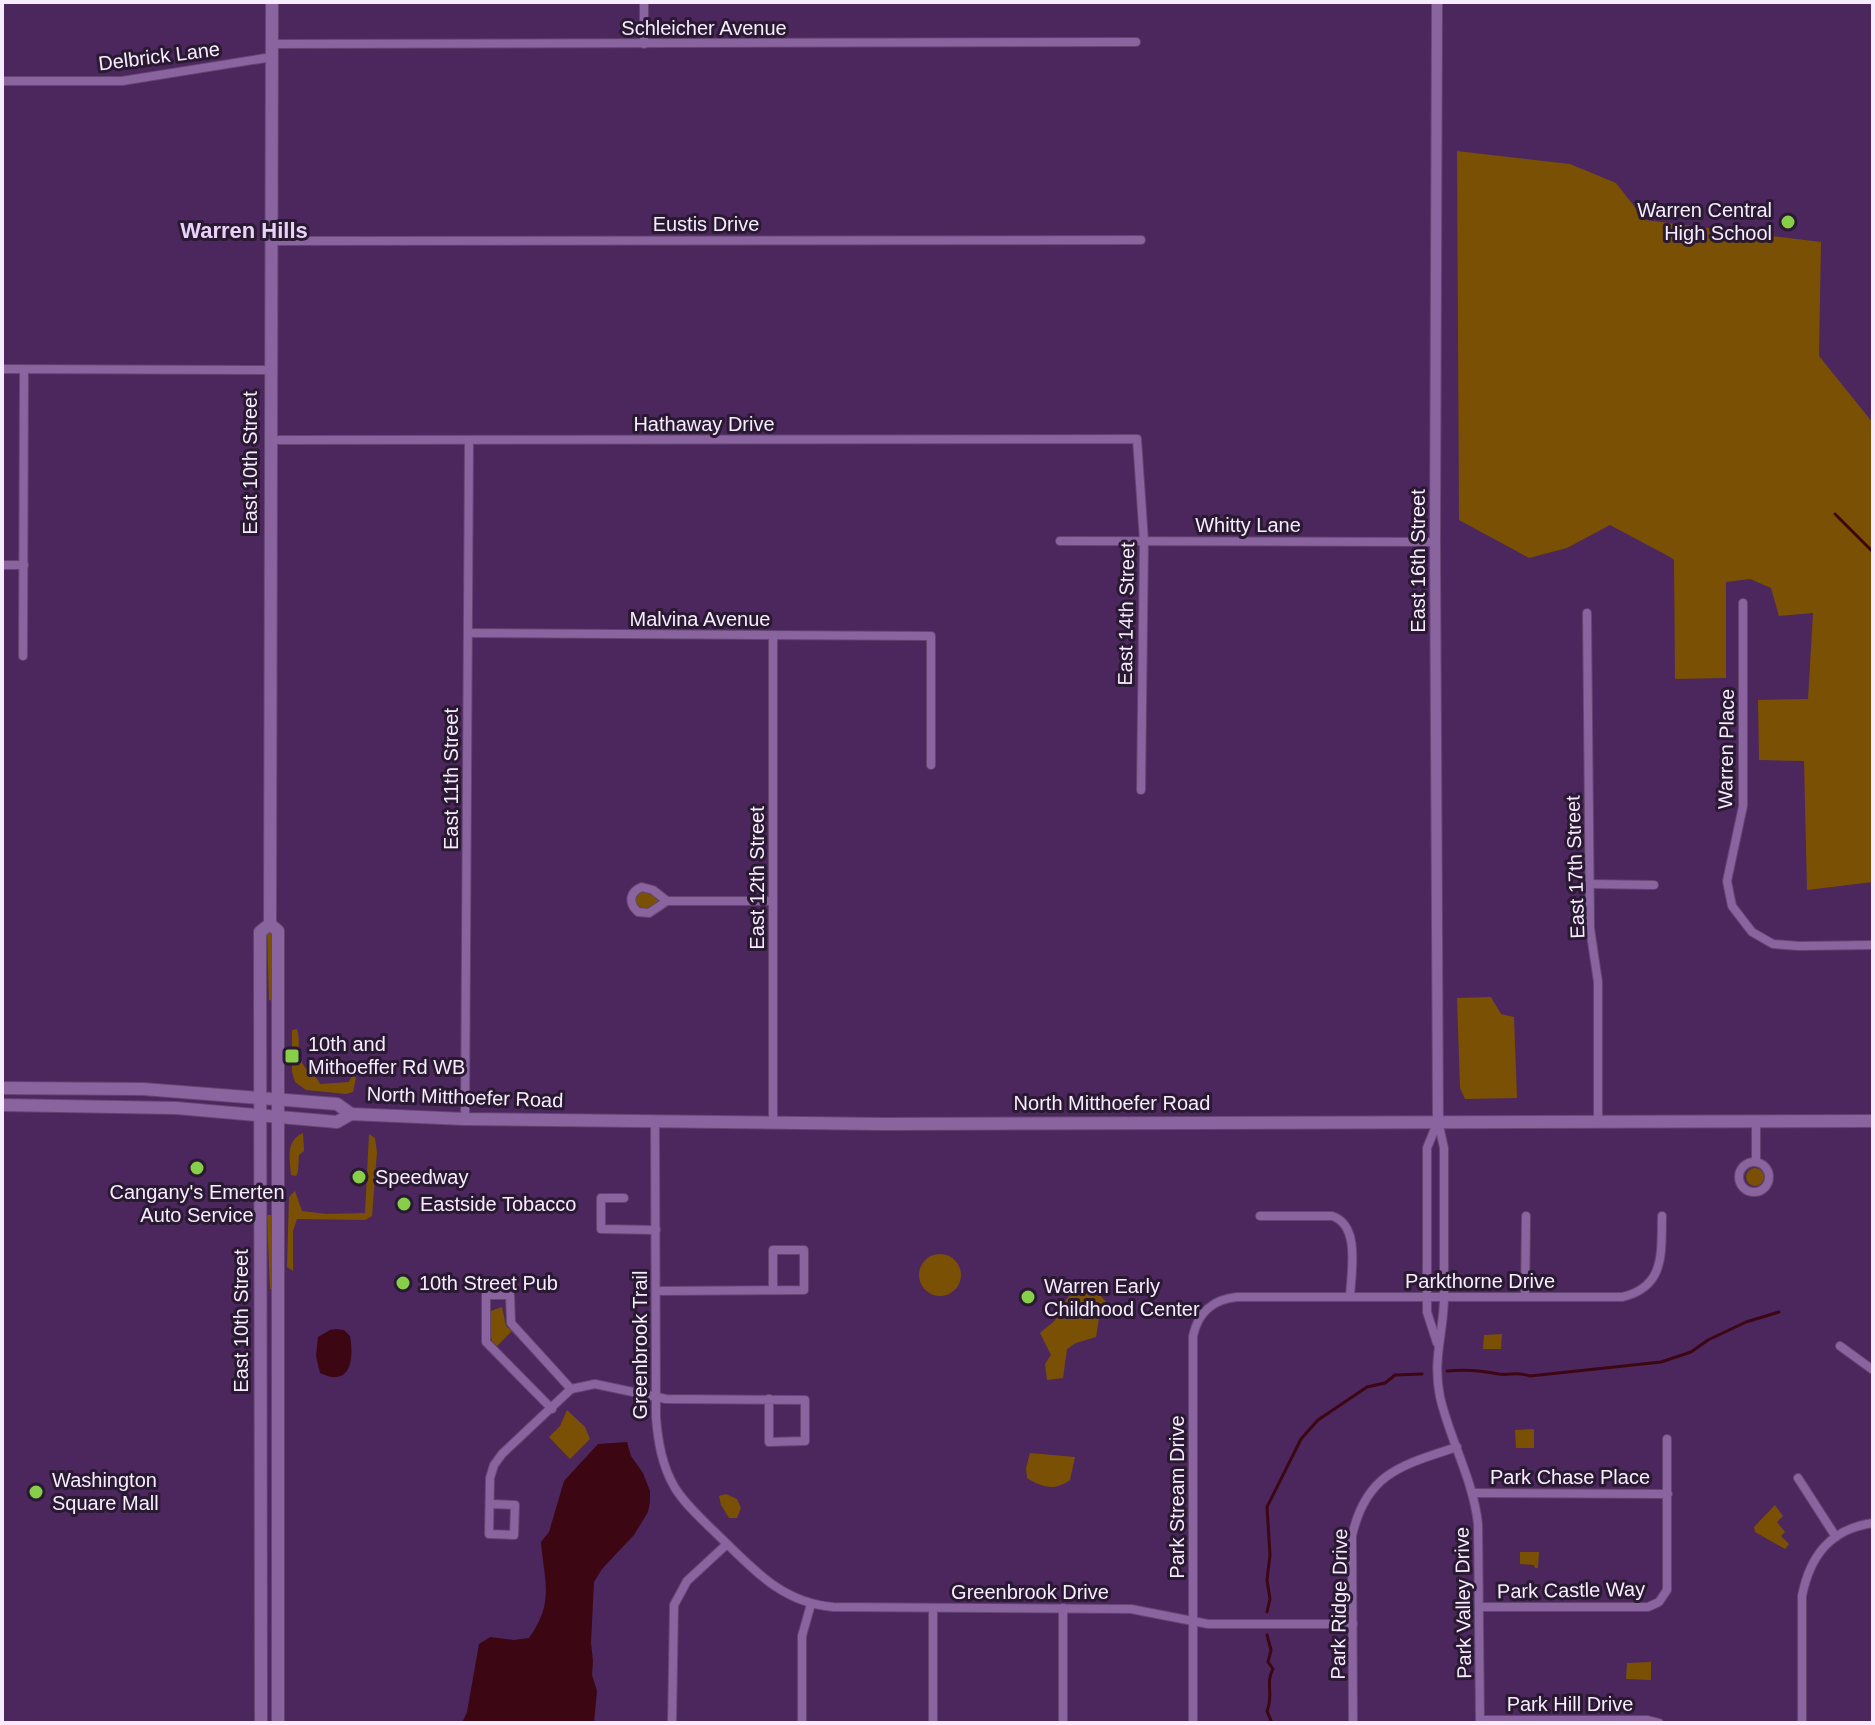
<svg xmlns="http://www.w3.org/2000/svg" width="1875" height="1725" viewBox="0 0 1875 1725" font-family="Arial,sans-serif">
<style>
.green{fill:#7a5005}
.water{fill:#3c0713}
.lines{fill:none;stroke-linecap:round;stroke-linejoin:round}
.stream{stroke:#3c0713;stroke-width:3}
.minor-casing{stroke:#644572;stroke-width:10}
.tertiary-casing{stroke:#644572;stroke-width:12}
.secondary-casing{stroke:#644572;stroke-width:14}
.minor{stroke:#8a649f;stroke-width:8}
.tertiary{stroke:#8a649f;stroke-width:10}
.secondary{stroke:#8a649f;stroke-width:12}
.poi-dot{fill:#88cf49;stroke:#291931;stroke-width:3}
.labels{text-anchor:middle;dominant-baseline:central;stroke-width:6;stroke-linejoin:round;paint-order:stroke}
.street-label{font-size:20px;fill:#f7ebff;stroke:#291931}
.poi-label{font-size:20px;fill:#f7ebff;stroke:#291931;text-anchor:start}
.neighbourhood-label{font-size:22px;font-weight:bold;fill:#ead1f9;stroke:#291931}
</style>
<rect width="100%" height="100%" fill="#4b275d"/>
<g class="green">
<path d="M1457 151 1570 164 1616 183 1645 220 1821 242 1819 356 1873 423V882L1807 890 1804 761 1759 760 1758 700 1808 699 1813 613 1779 616 1771 588 1750 579 1726 582V678L1675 679 1674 560 1670 557 1610 525 1567 548 1529 558 1459 520Z"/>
<path d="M647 891 663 901C654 907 646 913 636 904V897L640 892Z"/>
<path d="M270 930 273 933V1001L269 1000 267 933Z"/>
<path d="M1491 997 1501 1014 1514 1017 1517 1098 1465 1099 1460 1088 1457 998Z"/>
<path d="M297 1029C301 1040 296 1052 302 1063 307 1072 316 1074 320 1084L349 1082 353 1073 356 1078 353 1092 346 1094 306 1090 295 1082 292 1072V1030Z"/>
<path d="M303 1133 304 1151 299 1155 298 1172 296 1176 291 1175C290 1159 285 1141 303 1133Z"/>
<path d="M369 1134 375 1138 377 1152 372 1216 365 1220 297 1219 293 1231V1271L287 1267 289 1197 295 1191 302 1211 327 1214 365 1213Z"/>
<circle cx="1755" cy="1177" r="9"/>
<path d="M267 1215H271L273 1289H270Z"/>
<circle cx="940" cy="1275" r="21"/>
<path d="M1086 1288 1099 1294 1106 1302 1100 1313 1096 1337 1076 1343 1067 1349 1063 1378 1047 1380 1045 1364 1051 1355 1040 1333C1044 1329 1052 1324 1055 1320 1065 1305 1065 1291 1086 1288Z"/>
<path d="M502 1307 506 1326 512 1331 497 1346 493 1344 486 1319 491 1311Z"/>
<path d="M1502 1334 1501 1349H1483L1484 1335Z"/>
<path d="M567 1410 585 1427 590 1439 570 1459 549 1437 560 1426Z"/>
<path d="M1534 1429V1448H1516L1515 1430Z"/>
<path d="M1030 1453 1075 1457 1070 1480C1055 1491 1043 1488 1027 1478L1026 1468Z"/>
<path d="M726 1494 737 1499 741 1508 737 1518H729L721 1505 719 1496Z"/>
<path d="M1775 1505 1783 1516 1777 1522 1785 1532 1781 1536 1789 1544 1785 1549 1755 1532 1754 1527Z"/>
<path d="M1520 1552H1539L1538 1568H1535L1534 1565 1520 1564Z"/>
<path d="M1651 1662V1680L1626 1679 1627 1663Z"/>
</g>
<g class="water">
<path d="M336 1329 344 1330 350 1336C354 1359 351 1388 320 1373L316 1356 318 1337 330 1330Z"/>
<path d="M627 1442 631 1456 643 1473 650 1491V1502L648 1512 634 1535 602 1569 594 1582 591 1643 593 1661 592 1675 597 1691 594 1723H462L467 1712 479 1644 490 1637 514 1640 529 1638C555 1602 544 1581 541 1542L549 1532 564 1481 598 1444Z"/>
</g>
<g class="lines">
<g class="stream">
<path d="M1835 514 1873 552"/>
<path d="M1447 1371C1466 1369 1480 1370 1499 1374 1510 1376 1514 1371 1530 1376L1661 1362 1691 1352 1708 1340 1746 1322 1779 1312"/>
<path d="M1267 1612 1270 1599 1267 1580 1270 1555 1267 1507 1301 1439 1318 1420 1367 1387 1385 1383 1395 1375 1422 1374"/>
<path d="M1267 1635 1271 1650 1268 1662 1273 1669C1265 1683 1274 1696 1267 1711L1272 1723"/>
</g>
<defs>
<g id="minor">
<path d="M272 44 1136 42"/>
<path d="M644 44V2"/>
<path d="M2 81H122L272 57"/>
<path d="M271 241 1141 240"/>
<path d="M2 369 271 370"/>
<path d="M270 440 1137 439 1144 541 1141 790"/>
<path d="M1060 541 1435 542"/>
<path d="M2 565H24"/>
<path d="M1743 603V806L1727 881 1732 906 1752 932 1773 944 1799 946 1873 945"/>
<path d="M1587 613 1590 928 1598 982V1121"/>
<path d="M468 633 931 636V765"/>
<path d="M23 656 24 369"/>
<path d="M1590 884 1654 885"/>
<path d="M642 887 653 890 667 901 649 913 638 912C628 903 629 892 642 887Z"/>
<path d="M667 901H773"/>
<path d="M465 1119 469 440"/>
<path d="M655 1121 656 1417C658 1442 662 1466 675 1488 687 1507 705 1522 721 1538 755 1571 783 1603 833 1607L1131 1609 1208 1624H1353"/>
<path d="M773 1121V635"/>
<path d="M1438 1121 1444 1148V1297C1444 1332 1432 1359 1440 1397 1450 1440 1473 1479 1478 1524L1480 1723"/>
<path d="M1756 1162V1121"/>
<circle cx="1754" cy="1177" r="15"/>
<path d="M624 1198H601V1229L656 1230"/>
<path d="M1260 1216H1332C1361 1225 1351 1273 1350 1297"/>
<path d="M656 1291 804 1290V1250H773V1289"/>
<path d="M1525 1297 1526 1216"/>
<path d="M1437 1343 1427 1312V1148L1438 1121"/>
<path d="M1840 1346 1873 1370"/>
<path d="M552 1409 486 1342V1295H510L511 1323 571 1389"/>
<path d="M1798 1478 1836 1537"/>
<path d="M1472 1493 1668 1494"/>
<path d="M490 1504 515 1505 514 1535 489 1534 490 1478 494 1465 502 1454 571 1389 595 1384 666 1399 805 1400V1441L769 1442V1399"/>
<path d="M1479 1607H1648L1659 1602 1667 1590V1439"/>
<path d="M1063 1608V1723"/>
<path d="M1480 1720H1647L1659 1723"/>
<path d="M672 1723 674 1605 687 1581 727 1544"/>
<path d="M802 1723V1636L811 1604"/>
<path d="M933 1723V1608"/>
<path d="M1193 1723V1336C1198 1312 1214 1299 1237 1297H1622C1666 1287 1661 1252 1662 1216"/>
<path d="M1353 1723 1352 1536C1366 1473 1402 1465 1457 1447"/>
<path d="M1802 1723V1596C1810 1556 1830 1529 1873 1523"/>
</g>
<path id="tertiary" d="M1437 2 1435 542 1438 1121"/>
<g id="secondary">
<path d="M272 2 270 924 278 931V1723"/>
<path d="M2 1088 143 1089 337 1104 351 1114"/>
<path d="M2 1105 176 1108 337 1122 351 1114 465 1119 884 1124 1873 1121"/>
<path d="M261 1723 260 932 270 924"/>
</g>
</defs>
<use href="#minor" class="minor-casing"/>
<use href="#tertiary" class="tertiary-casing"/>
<use href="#secondary" class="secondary-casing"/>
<use href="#minor" class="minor"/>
<use href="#tertiary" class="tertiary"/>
<use href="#secondary" class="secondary"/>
</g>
<g class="poi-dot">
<circle cx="1788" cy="222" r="8"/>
<rect x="284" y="1048" width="16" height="16" rx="4"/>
<circle cx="197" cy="1168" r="8"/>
<circle cx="359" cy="1177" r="8"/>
<circle cx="404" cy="1204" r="8"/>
<circle cx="403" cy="1283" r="8"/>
<circle cx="1028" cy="1297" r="8"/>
<circle cx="36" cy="1492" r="8"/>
</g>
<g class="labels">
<g class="street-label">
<text x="704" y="28">Schleicher Avenue</text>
<text transform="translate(159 56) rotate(-7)">Delbrick Lane</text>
<text x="706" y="224">Eustis Drive</text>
<text x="704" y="424">Hathaway Drive</text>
<text transform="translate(250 463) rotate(-90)">East 10th Street</text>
<text x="1248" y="525">Whitty Lane</text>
<text transform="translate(1418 561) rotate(-90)">East 16th Street</text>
<text transform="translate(1126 614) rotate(-89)">East 14th Street</text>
<text x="700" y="619">Malvina Avenue</text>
<text transform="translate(1726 749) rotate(-89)">Warren Place</text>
<text transform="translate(451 779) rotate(-90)">East 11th Street</text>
<text transform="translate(1575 867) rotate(-92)">East 17th Street</text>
<text transform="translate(757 878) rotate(-90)">East 12th Street</text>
<text transform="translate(465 1097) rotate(2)">North Mitthoefer Road</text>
<text x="1112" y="1103">North Mitthoefer Road</text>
<text x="1480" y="1281">Parkthorne Drive</text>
<text transform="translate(241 1321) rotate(-90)">East 10th Street</text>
<text transform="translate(640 1345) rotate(-90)">Greenbrook Trail</text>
<text x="1570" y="1477">Park Chase Place</text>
<text transform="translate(1177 1497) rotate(-90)">Park Stream Drive</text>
<text transform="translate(1571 1590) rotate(-1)">Park Castle Way</text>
<text x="1030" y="1592">Greenbrook Drive</text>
<text transform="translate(1463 1603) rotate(-91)">Park Valley Drive</text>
<text transform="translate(1339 1604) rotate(-89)">Park Ridge Drive</text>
<text x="1570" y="1704">Park Hill Drive</text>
</g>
<g class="poi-label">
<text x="1772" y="210" text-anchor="end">Warren Central<tspan x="1772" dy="23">High School</tspan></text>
<text x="308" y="1044">10th and<tspan x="308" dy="23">Mithoeffer Rd WB</tspan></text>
<text x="375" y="1177">Speedway</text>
<text x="197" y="1192" text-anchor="middle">Cangany's Emerten<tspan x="197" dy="23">Auto Service</tspan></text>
<text x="420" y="1204">Eastside Tobacco</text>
<text x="419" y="1283">10th Street Pub</text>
<text x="1044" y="1286">Warren Early<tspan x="1044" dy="23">Childhood Center</tspan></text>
<text x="52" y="1480">Washington<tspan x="52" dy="23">Square Mall</tspan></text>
</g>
<g class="neighbourhood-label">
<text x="244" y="230">Warren Hills</text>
</g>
</g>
<rect width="1875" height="1725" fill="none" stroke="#f7ebff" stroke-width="8"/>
</svg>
